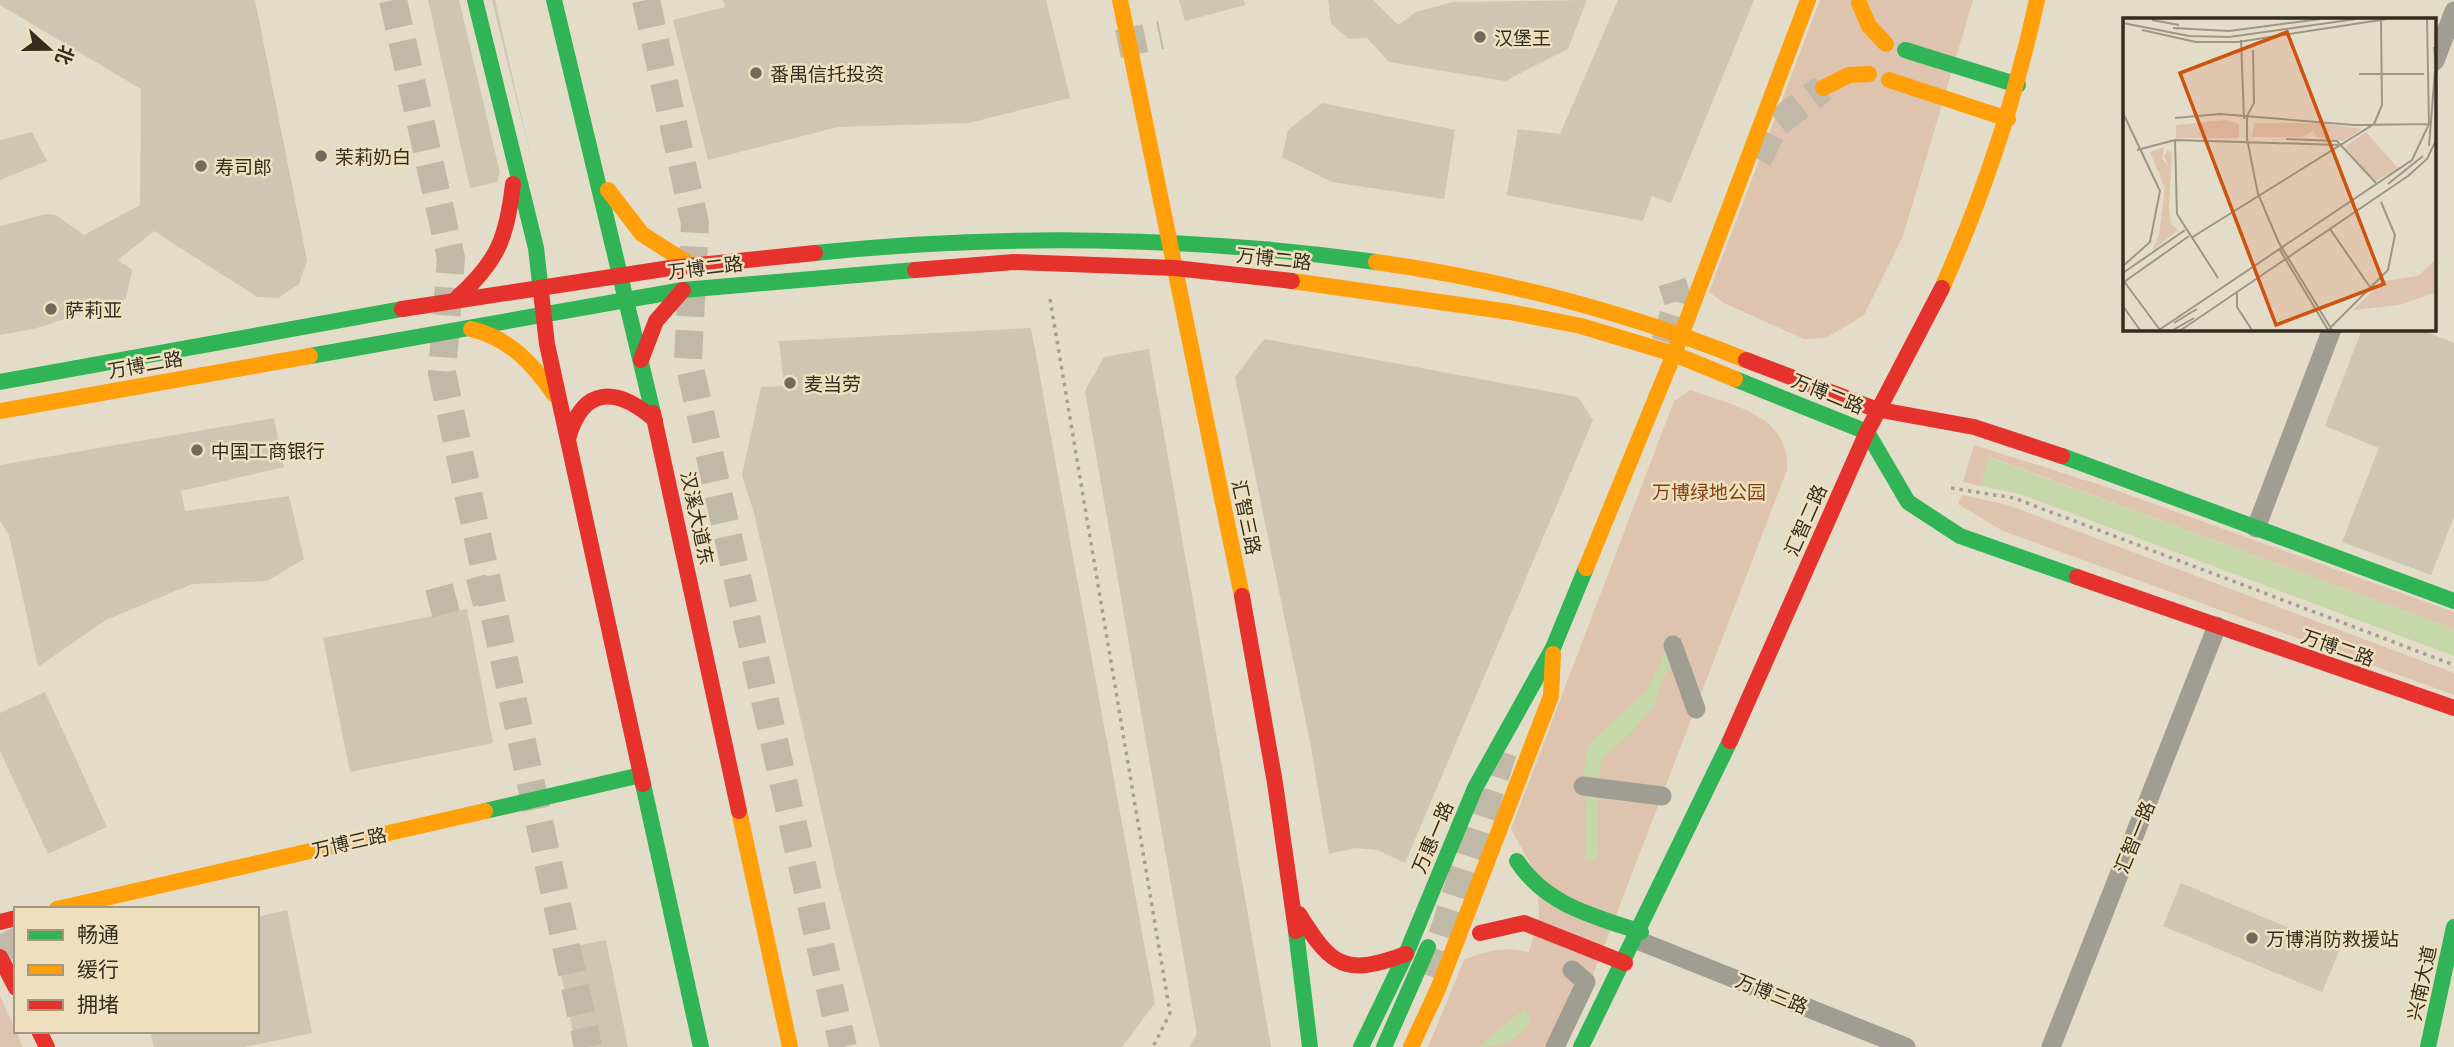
<svg xmlns="http://www.w3.org/2000/svg" width="2454" height="1047" viewBox="0 0 2454 1047" font-family="'Titillium Web','Noto Sans SC',sans-serif">
<style>
.green{fill:#dec3ae}
.water{fill:#c6d7aa}
.building{fill:#d0c4b2}
.lines{fill:none;stroke-linecap:round;stroke-linejoin:round}
.secondary-tunnel{stroke:#c0b9a7;stroke-width:28;stroke-dasharray:28 14;stroke-linecap:butt}
.path{stroke:#a2a093;stroke-width:3.5;stroke-dasharray:3.5 5;stroke-linecap:butt}
.street{stroke:#a09e92;stroke-width:19}
.fast{stroke:#30b455;stroke-width:16}
.slow{stroke:#ff9f0a;stroke-width:16}
.jam{stroke:#e5322d;stroke-width:16}
.poi-dot{fill:#716b5c;stroke:#eee0be;stroke-width:2.5}
.labels{text-anchor:middle;dominant-baseline:central;stroke-width:5;stroke-linejoin:round;paint-order:stroke}
.poi-label{font-size:19px;fill:#342e21;stroke:#eee0be;text-anchor:start}
.street-label{font-size:19px;fill:#342e21;stroke:#eee0be}
.park-label{font-size:19px;fill:#864012;stroke:#eee0be}
.inset-road{fill:none;stroke:#9d9686;stroke-width:2}
.view{fill:#cd530f;fill-opacity:0.15;stroke:#cd530f;stroke-width:3.5}
.inset-edge{fill:none;stroke:#342e21;stroke-width:3.5}
</style>
<rect width="100%" height="100%" fill="#e3dcc9"/>
<g class="green">
<path d="M1820 0H1973L1903 236 1864 315 1826 338 1804 339 1724 303 1709 292Z"/>
<path d="M1690 390C1733 406 1790 414 1787 470L1573 1027 1563 1047H1428L1464 960C1488 950 1504 947 1529 952L1539 916 1537 876 1511 829 1674 401Z"/>
<path d="M1974 445 2107 487 2454 612V629L1990 457 1980 486 1963 482Z"/>
<path d="M1962 495 2008 505 2454 673V695L2003 531 1958 504Z"/>
<path d="M0 996 23 1047H0Z"/>
</g>
<g class="water">
<path d="M1989 457 2454 629V656L2020 494 1980 486Z"/>
<path d="M1666 652 1674 663 1661 682 1655 704 1628 736 1602 758 1598 780H1583L1586 752 1592 740 1646 692Z"/>
<path d="M1586 792 1598 794 1597 860 1585 861Z"/>
<path d="M1525 1008 1531 1019C1521 1040 1499 1047 1478 1047Z"/>
</g>
<g class="building">
<path d="M0 0H255L307 260 299 284 278 298 257 297 154 231 118 260 132 270 126 299 37 328 0 335V226L46 214 56 215 84 235 140 205 141 89 0 5Z"/>
<path d="M428 0H459L500 173 497 182 470 188Z"/>
<path d="M492 0H495L532 162Z"/>
<path d="M723 0H1046L1070 98 969 123 838 127 708 160 673 20 725 7Z"/>
<path d="M1179 0H1244L1245 5 1185 21Z"/>
<path d="M1328 0H1373L1398 25 1416 12 1453 2 1587 0 1568 49 1505 81 1389 62 1367 38 1349 39 1331 24Z"/>
<path d="M1618 0H1754L1671 203 1652 196 1643 221 1507 195 1518 129 1560 134Z"/>
<path d="M1322 103 1455 130 1444 199 1332 182 1282 157 1288 130Z"/>
<path d="M32 132 47 161 0 180V140Z"/>
<path d="M1031 328 1155 1003 1122 1047H880L837 880 754 513 742 475 761 387 784 386 779 341Z"/>
<path d="M2362 329H2419L2454 343V517L2431 575 2342 542 2379 448 2325 426Z"/>
<path d="M1264 339 1578 397 1593 420 1405 863 1377 850 1355 848 1329 854 1310 742 1235 377Z"/>
<path d="M1149 349 1271 1047H1189L1197 1034 1085 391 1104 357Z"/>
<path d="M274 418 284 467 181 491 185 511 289 496 304 559 267 581 192 584 106 620 38 667 9 535 0 521V465Z"/>
<path d="M467 609 493 743 350 772 323 638Z"/>
<path d="M45 692 107 827 48 854 0 751V713Z"/>
<path d="M2181 883 2340 949 2322 992 2163 926Z"/>
<path d="M287 910 312 1033 244 1047H154L150 1031H257V917Z"/>
<path d="M606 940 628 1047H576L556 950Z"/>
</g>
<g class="lines">
<g class="secondary-tunnel">
<path d="M393 0 451 258 442 373 588 1047"/>
<path d="M646 0 695 223 688 359 843 1047"/>
<path d="M1118 44 1161 35"/>
<path d="M1758 159 1776 124 1823 88"/>
<path d="M1665 342 1678 301 1672 282"/>
<path d="M429 604 489 588"/>
<path d="M0 934 16 967"/>
<path d="M1429 976 1503 752"/>
</g>
<g class="path">
<path d="M1050 299 1170 1013 1153 1047"/>
<path d="M1951 488 2014 498 2454 665"/>
</g>
<g class="street">
<path d="M2435 61 2454 11"/>
<path d="M2256 528 2332 329"/>
<path d="M1673 645 1696 709"/>
<path d="M1583 786 1662 796"/>
<path d="M1637 940 1906 1047"/>
<path d="M1555 1047 1586 982 1572 970"/>
<path d="M2051 1047 2217 626"/>
</g>
<g class="fast">
<path d="M475 0 536 248 541 292"/>
<path d="M554 0 653 413"/>
<path d="M1905 50 2018 85"/>
<path d="M815 253C999 234 1192 236 1376 262"/>
<path d="M310 356 683 290 915 270"/>
<path d="M1735 379 1867 432 1908 502 1960 536 2077 577"/>
<path d="M0 382 402 309"/>
<path d="M2062 456 2454 601"/>
<path d="M643 784 701 1047"/>
<path d="M485 811 641 775"/>
<path d="M1517 861C1546 905 1593 916 1641 932"/>
<path d="M1296 931 1310 1047"/>
<path d="M1361 1047 1406 954 1475 788 1553 648 1586 568"/>
<path d="M1384 1047 1428 947"/>
<path d="M1581 1047 1730 741"/>
<path d="M2428 1047 2454 927"/>
</g>
<g class="slow">
<path d="M1120 0 1242 596"/>
<path d="M1859 3 1869 26 1886 44"/>
<path d="M1889 80 2008 119"/>
<path d="M1823 88 1849 75 1869 74"/>
<path d="M608 190 642 234 689 264"/>
<path d="M1376 262C1503 280 1627 312 1746 360"/>
<path d="M1292 281 1510 312 1581 326 1674 354 1735 379"/>
<path d="M1942 288C1984 194 2015 100 2037 0"/>
<path d="M471 329C509 338 532 363 554 394"/>
<path d="M0 411 310 356"/>
<path d="M1586 568 1674 354 1808 0"/>
<path d="M739 811 790 1047"/>
<path d="M57 909 485 811"/>
<path d="M1411 1047 1438 989 1551 696 1553 654"/>
</g>
<g class="jam">
<path d="M915 270 1014 262 1175 268 1292 281"/>
<path d="M541 292 547 344 643 784"/>
<path d="M458 297C498 261 507 237 513 184"/>
<path d="M402 309 670 268 815 253"/>
<path d="M641 360 656 321 683 290"/>
<path d="M1746 360 1875 409 1974 427 2062 456"/>
<path d="M653 413 739 811"/>
<path d="M568 439C583 385 617 387 655 420"/>
<path d="M2077 577 2454 708"/>
<path d="M1242 596 1275 783 1296 931"/>
<path d="M1730 741 1867 432 1942 288"/>
<path d="M1299 914C1332 968 1346 976 1406 954"/>
<path d="M0 922 16 918"/>
<path d="M1480 933 1524 923 1625 963"/>
<path d="M0 957 16 988"/>
<path d="M39 1031 47 1047"/>
</g>
</g>
<g class="poi-dot">
<circle cx="1480" cy="37" r="7"/>
<circle cx="756" cy="73" r="7"/>
<circle cx="321" cy="156" r="7"/>
<circle cx="201" cy="166" r="7"/>
<circle cx="51" cy="309" r="7"/>
<circle cx="790" cy="383" r="7"/>
<circle cx="197" cy="450" r="7"/>
<circle cx="2252" cy="938" r="7"/>
</g>
<g class="labels">
<g class="poi-label">
<text x="1494" y="37">汉堡王</text>
<text x="770" y="73">番禺信托投资</text>
<text x="335" y="156">茉莉奶白</text>
<text x="215" y="166">寿司郎</text>
<text x="65" y="309">萨莉亚</text>
<text x="804" y="383">麦当劳</text>
<text x="211" y="450">中国工商银行</text>
<text x="2266" y="938">万博消防救援站</text>
</g>
<g class="street-label">
<text transform="translate(1274 258) rotate(6)">万博二路</text>
<text transform="translate(705 267) rotate(-7)">万博二路</text>
<text transform="translate(145 364) rotate(-10)">万博二路</text>
<text transform="translate(1828 393) rotate(22)">万博二路</text>
<text transform="translate(1247 517) rotate(78)">汇智三路</text>
<text transform="translate(698 518) rotate(78)">汉溪大道东</text>
<text transform="translate(1805 520) rotate(-66)">汇智二路</text>
<text transform="translate(2338 647) rotate(19)">万博二路</text>
<text transform="translate(1432 837) rotate(-67)">万惠一路</text>
<text transform="translate(2134 837) rotate(-68)">汇智一路</text>
<text transform="translate(349 842) rotate(-13)">万博三路</text>
<text transform="translate(2421 983) rotate(-78)">兴南大道</text>
<text transform="translate(1772 993) rotate(22)">万博三路</text>
</g>
<g class="park-label">
<text x="1709" y="491">万博绿地公园</text>
</g>
</g>
<g transform="translate(2123 18)">
<rect width="313" height="313" fill="#e3dcc9"/>
<path d="M103 102 116 106V120H53V107ZM131 105H197L239 111 220 123 194 119 190 113 179 119H129ZM243 114 275 150 251 164 222 129ZM41 129 39 141 46 148 41 138 45 132 49 135 46 189 48 206 55 212 29 233 36 217 42 170 27 134ZM311 243 313 274 276 287 230 292 260 263 295 258Z" fill="#dec3ae"/>
<path class="inset-road" d="M29 2 56 7M0 5 66 18 106 19 233 1M50 10 106 13 198 1M19 12 73 24H115L264 1M118 22 121 101M311 29 314 56M130 32 131 85 124 98V121L135 176 156 225 209 312M236 56H301M0 95 37 173 27 224 0 248M52 100 97 96 231 107 306 106M163 121 214 123 253 165M52 122 54 196 95 260M306 128 312 53M14 132 52 122 217 127M265 166 300 138M207 211 249 272M68 220 251 106 259 87 258 2M157 232 205 312M0 255 62 212M0 262 37 312M1 264 66 218M114 275V289L129 312M0 288 17 312M51 305 74 291M206 311 265 252 272 217 258 184M36 312 289 142 306 106 304 1M50 312 71 300M58 312 285 158 304 141 314 120"/>
<path class="view" d="M164 14 261 266 153 307 57 55Z"/>
<rect width="313" height="313" class="inset-edge"/>
</g>
<rect x="14" y="907" width="245" height="126" fill="#eee0be" stroke="#a4997f" stroke-width="2"/>
<rect x="28" y="930" width="35" height="10" fill="#30b455" stroke="#a4997f" stroke-width="2"/>
<text x="77" y="942" font-size="21" fill="#342e21">畅通</text>
<rect x="28" y="965" width="35" height="10" fill="#ff9f0a" stroke="#a4997f" stroke-width="2"/>
<text x="77" y="977" font-size="21" fill="#342e21">缓行</text>
<rect x="28" y="1000" width="35" height="10" fill="#e5322d" stroke="#a4997f" stroke-width="2"/>
<text x="77" y="1012" font-size="21" fill="#342e21">拥堵</text>
<g transform="translate(49 49) rotate(111)" stroke="#eee0be" stroke-width="5" paint-order="stroke">
<path d="M0-5L12 26L0 18L-12 26Z" fill="#342e21"/>
<text y="-10" font-size="19" font-weight="bold" text-anchor="middle" fill="#342e21">北</text>
</g>
</svg>
